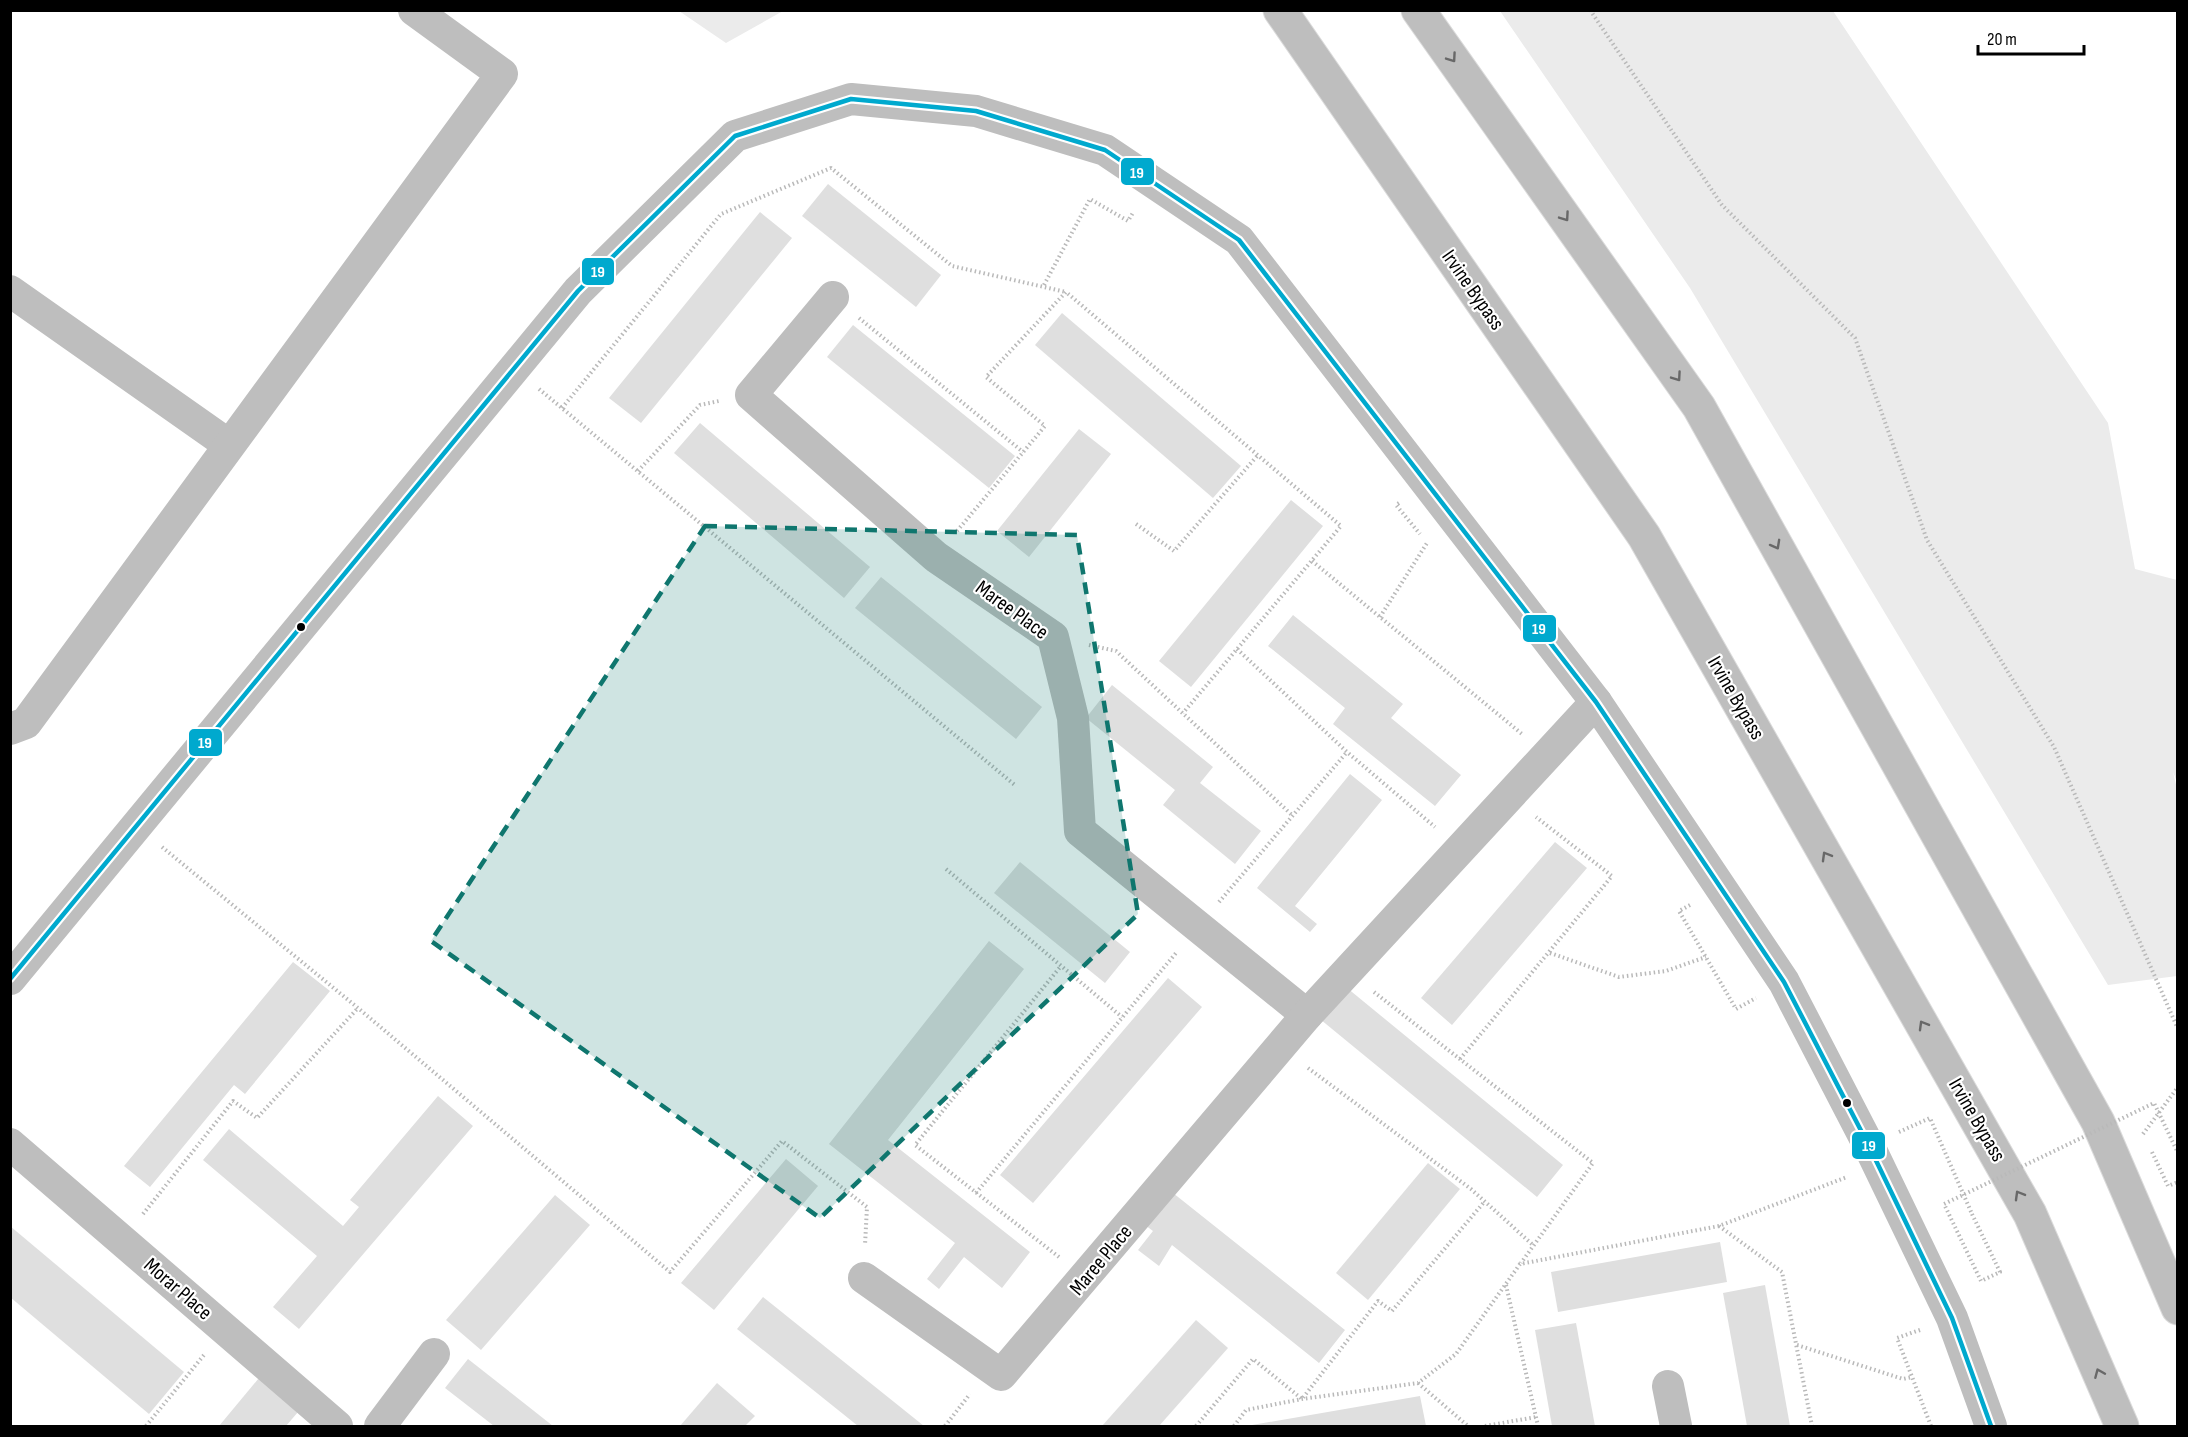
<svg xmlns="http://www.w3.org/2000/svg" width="2188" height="1437" viewBox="0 0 2188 1437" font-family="'Sofia Sans Condensed',sans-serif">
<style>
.green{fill:#ebebeb}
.building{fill:#dfdfdf}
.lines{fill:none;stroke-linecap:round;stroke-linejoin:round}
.highway-casing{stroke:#dbdbdb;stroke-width:35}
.path{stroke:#b9b9b9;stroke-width:4;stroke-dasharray:1.5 3;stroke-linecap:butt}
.street{stroke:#bebebe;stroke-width:32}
.highway{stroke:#bebebe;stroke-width:33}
.path-bridge{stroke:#b9b9b9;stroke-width:4;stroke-dasharray:1.5 3;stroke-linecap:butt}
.bus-1-casing{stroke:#fff;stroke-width:9}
.bus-1{stroke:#00a9ce;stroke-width:4.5}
.oneway{stroke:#686868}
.marked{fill:#0f766e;fill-opacity:0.2;stroke:#0f766e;stroke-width:4.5;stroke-dasharray:12 8;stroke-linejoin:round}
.bus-dot{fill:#000;stroke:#fff;stroke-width:2}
.labels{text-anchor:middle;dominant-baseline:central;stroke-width:4.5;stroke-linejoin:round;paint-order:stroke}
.street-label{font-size:21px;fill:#000;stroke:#fff}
.line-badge{stroke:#fff;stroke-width:2}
.badge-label{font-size:16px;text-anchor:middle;font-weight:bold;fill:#fff}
</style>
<rect width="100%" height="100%" fill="#fff"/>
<g class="green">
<path d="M679 11V10L783 11 726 43Z"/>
<path d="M1500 11H1833L2108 423 2135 569 2177 580V782L2173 772 2178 793 2177 976 2108 985 1690 288Z"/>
</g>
<g class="building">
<path d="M828 184 941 275 916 307 802 216Z"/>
<path d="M760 212 792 238 641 423 609 398Z"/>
<path d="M1062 313 1241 466 1213 498 1035 345Z"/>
<path d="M853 325 1015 456 989 488 827 357Z"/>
<path d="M700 423 870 567 844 598 674 453Z"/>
<path d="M1079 429 1111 454 1029 557 997 531Z"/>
<path d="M1291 500 1323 526 1191 687 1159 661Z"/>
<path d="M881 577 1042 707 1016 739 855 608Z"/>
<path d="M1293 615 1403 704 1391 718 1461 775 1435 806 1333 724 1345 708 1268 646Z"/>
<path d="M1112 685 1213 767 1200 783 1261 831 1235 864 1163 805 1175 790 1086 718Z"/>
<path d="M1350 774 1382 800 1295 906 1317 924 1310 932 1257 888Z"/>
<path d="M1555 842 1587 868 1452 1025 1421 998Z"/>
<path d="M1020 862 1130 952 1105 983 994 893Z"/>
<path d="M989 941 1024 969 888 1140 1030 1252 1002 1288 964 1257 939 1289 927 1279 955 1243 829 1144Z"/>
<path d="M293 962 330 991 245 1094 234 1085 150 1187 124 1166Z"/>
<path d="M1168 978 1202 1007 1033 1203 1000 1175Z"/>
<path d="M1341 983 1563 1165 1537 1197 1315 1015Z"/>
<path d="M438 1096 473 1126 299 1329 273 1307 317 1256 203 1160 229 1129 343 1226 359 1207 350 1200Z"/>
<path d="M786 1159 818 1186 714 1310 681 1283Z"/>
<path d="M1428 1163 1460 1189 1368 1300 1336 1273Z"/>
<path d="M1168 1189 1345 1330 1319 1363 1172 1245 1159 1266 1138 1250 1153 1231 1141 1222Z"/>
<path d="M555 1195 590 1225 481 1350 446 1320Z"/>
<path d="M10 1226 184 1372 149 1414 10 1297Z"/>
<path d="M1720 1242 1727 1282 1558 1312 1551 1272Z"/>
<path d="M1765 1285 1790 1426H1747L1723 1293Z"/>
<path d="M763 1297 924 1426H858L737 1329Z"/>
<path d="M1196 1320 1228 1348 1159 1426H1102Z"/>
<path d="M1576 1323 1595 1426H1552L1535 1330Z"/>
<path d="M468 1359 553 1426H494L445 1388Z"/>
<path d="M264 1372 304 1405 286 1426H219Z"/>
<path d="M717 1383 755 1416 745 1426H680Z"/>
<path d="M1420 1396 1426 1426H1253L1252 1425Z"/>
</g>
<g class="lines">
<defs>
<g id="highway">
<path d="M1280 10 1644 536 2030 1214 2122 1426"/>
<path d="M1418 10 1699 407 2098 1122 2178 1308"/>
</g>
</defs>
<use href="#highway" class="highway-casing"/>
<g class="path">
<path d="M1590 10 1722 205 1855 338 1927 540 2054 747 2178 1029"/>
<path d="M1044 285 1090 199 1128 221 1134 211"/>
<path d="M859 318 1023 452"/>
<path d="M539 389 1016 786"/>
<path d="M562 408 721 214 831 168 952 266 1066 292"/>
<path d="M638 471 700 405 719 401"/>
<path d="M1399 503 1396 505 1420 534"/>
<path d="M1136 524 1174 551 1258 455"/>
<path d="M957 531 1045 426 986 377 1066 292 1341 526 1183 713"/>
<path d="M1312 561 1522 734"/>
<path d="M1380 617 1427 543"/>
<path d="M1089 645 1116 651 1293 816"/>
<path d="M1237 649 1347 752 1435 827"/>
<path d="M162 847 358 1008 670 1272 782 1141 867 1207 865 1245"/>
<path d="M946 869 1122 1017"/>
<path d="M1219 902 1347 752"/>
<path d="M1690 905 1679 911 1736 1009 1756 998"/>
<path d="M1550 953 1619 977 1666 971 1706 957"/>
<path d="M1374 992 1593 1163 1521 1263"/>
<path d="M1460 1059 1612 876 1536 817"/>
<path d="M1308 1068 1471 1189 1533 1245"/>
<path d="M1899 1132 1930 1118 1972 1214"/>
<path d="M2143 1134 2178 1087"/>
<path d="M2152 1152 2168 1186 2178 1182"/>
<path d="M976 1193 1176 953"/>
<path d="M143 1214 233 1101 257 1118 358 1008"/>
<path d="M1719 1226 1782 1272 1812 1426"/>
<path d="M1059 1257 915 1145 1061 966"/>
<path d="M1506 1285 1538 1426"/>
<path d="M1920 1330 1897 1338 1931 1426"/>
<path d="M1797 1345 1903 1379 1912 1377"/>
<path d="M1418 1383 1468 1426"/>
<path d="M146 1426 204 1355"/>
<path d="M945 1426 970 1394"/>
<path d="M1196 1426 1253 1359 1302 1399 1378 1301 1392 1311 1485 1201"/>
<path d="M1234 1426 1246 1410 1302 1399 1418 1383 1456 1354 1520 1264 1719 1226 1847 1177"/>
<path d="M1485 1426 1536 1417"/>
</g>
<g class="street">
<path d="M10 291 229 445"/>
<path d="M833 297 751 395 936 557 1053 637 1073 718 1080 831 1307 1015"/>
<path d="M10 729 26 723 502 74 414 10"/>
<path d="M10 979 578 291 735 136 851 99 976 111 1105 150 1239 240 1596 702 1784 982 1869 1146 1952 1318 1991 1426"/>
<path d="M10 1144 337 1426"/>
<path d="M864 1278 1001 1375 1307 1015 1596 702"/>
<path d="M1668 1386 1676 1426"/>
<path d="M380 1426 434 1354"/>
</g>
<use href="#highway" class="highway"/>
<path class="path-bridge" d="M1972 1214 2000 1272 1981 1281 1944 1204 2154 1103 2178 1153"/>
<defs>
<path id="bus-1" d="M10 979 578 291 735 136 851 99 976 111 1105 150 1239 240 1596 702 1784 982 1869 1146 1952 1318 1991 1426"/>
</defs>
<use href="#bus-1" class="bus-1-casing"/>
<use href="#bus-1" class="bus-1"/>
</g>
<defs><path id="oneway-chevron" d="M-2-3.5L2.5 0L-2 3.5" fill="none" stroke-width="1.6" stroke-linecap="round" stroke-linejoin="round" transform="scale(1.5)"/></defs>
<g class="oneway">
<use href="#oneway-chevron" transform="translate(1452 58) rotate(55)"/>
<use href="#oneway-chevron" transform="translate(1565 217) rotate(55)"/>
<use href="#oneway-chevron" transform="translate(1677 377) rotate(55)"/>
<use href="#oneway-chevron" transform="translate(1776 545) rotate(61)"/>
<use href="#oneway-chevron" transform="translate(1826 856) rotate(-120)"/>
<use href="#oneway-chevron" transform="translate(1923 1025) rotate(-120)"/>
<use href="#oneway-chevron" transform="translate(2019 1195) rotate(-120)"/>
<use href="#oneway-chevron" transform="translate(2099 1373) rotate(-113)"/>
</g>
<path class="marked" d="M705 526 1077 535 1138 914 820 1218 431 941Z"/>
<g class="bus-dot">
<circle cx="301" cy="627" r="5"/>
<circle cx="1847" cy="1103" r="5"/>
</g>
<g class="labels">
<g class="street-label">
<text transform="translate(1473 290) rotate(55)">Irvine Bypass</text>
<text transform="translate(1012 610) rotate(36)">Maree Place</text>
<text transform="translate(1736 698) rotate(60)">Irvine Bypass</text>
<text transform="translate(1977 1120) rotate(60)">Irvine Bypass</text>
<text transform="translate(1101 1260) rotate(-50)">Maree Place</text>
<text transform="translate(178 1289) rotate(41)">Morar Place</text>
</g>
</g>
<g class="line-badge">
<rect x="1120" y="157" width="35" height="29" rx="6" fill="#00a9ce"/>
<rect x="581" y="257" width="34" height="29" rx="6" fill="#00a9ce"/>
<rect x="1522" y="614" width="35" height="29" rx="6" fill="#00a9ce"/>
<rect x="188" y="728" width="35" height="29" rx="6" fill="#00a9ce"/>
<rect x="1851" y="1131" width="35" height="29" rx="6" fill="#00a9ce"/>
</g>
<g class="badge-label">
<text x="1137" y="178">19</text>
<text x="598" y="277">19</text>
<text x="1539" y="634">19</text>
<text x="205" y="748">19</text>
<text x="1869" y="1151">19</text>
</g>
<rect width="2188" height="1437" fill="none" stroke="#000000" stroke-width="24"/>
<path d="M1978 45v9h106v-9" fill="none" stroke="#000000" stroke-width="3"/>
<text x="1987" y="45" font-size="18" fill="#000000" stroke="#ffffff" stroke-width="4.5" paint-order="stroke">20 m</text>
</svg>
